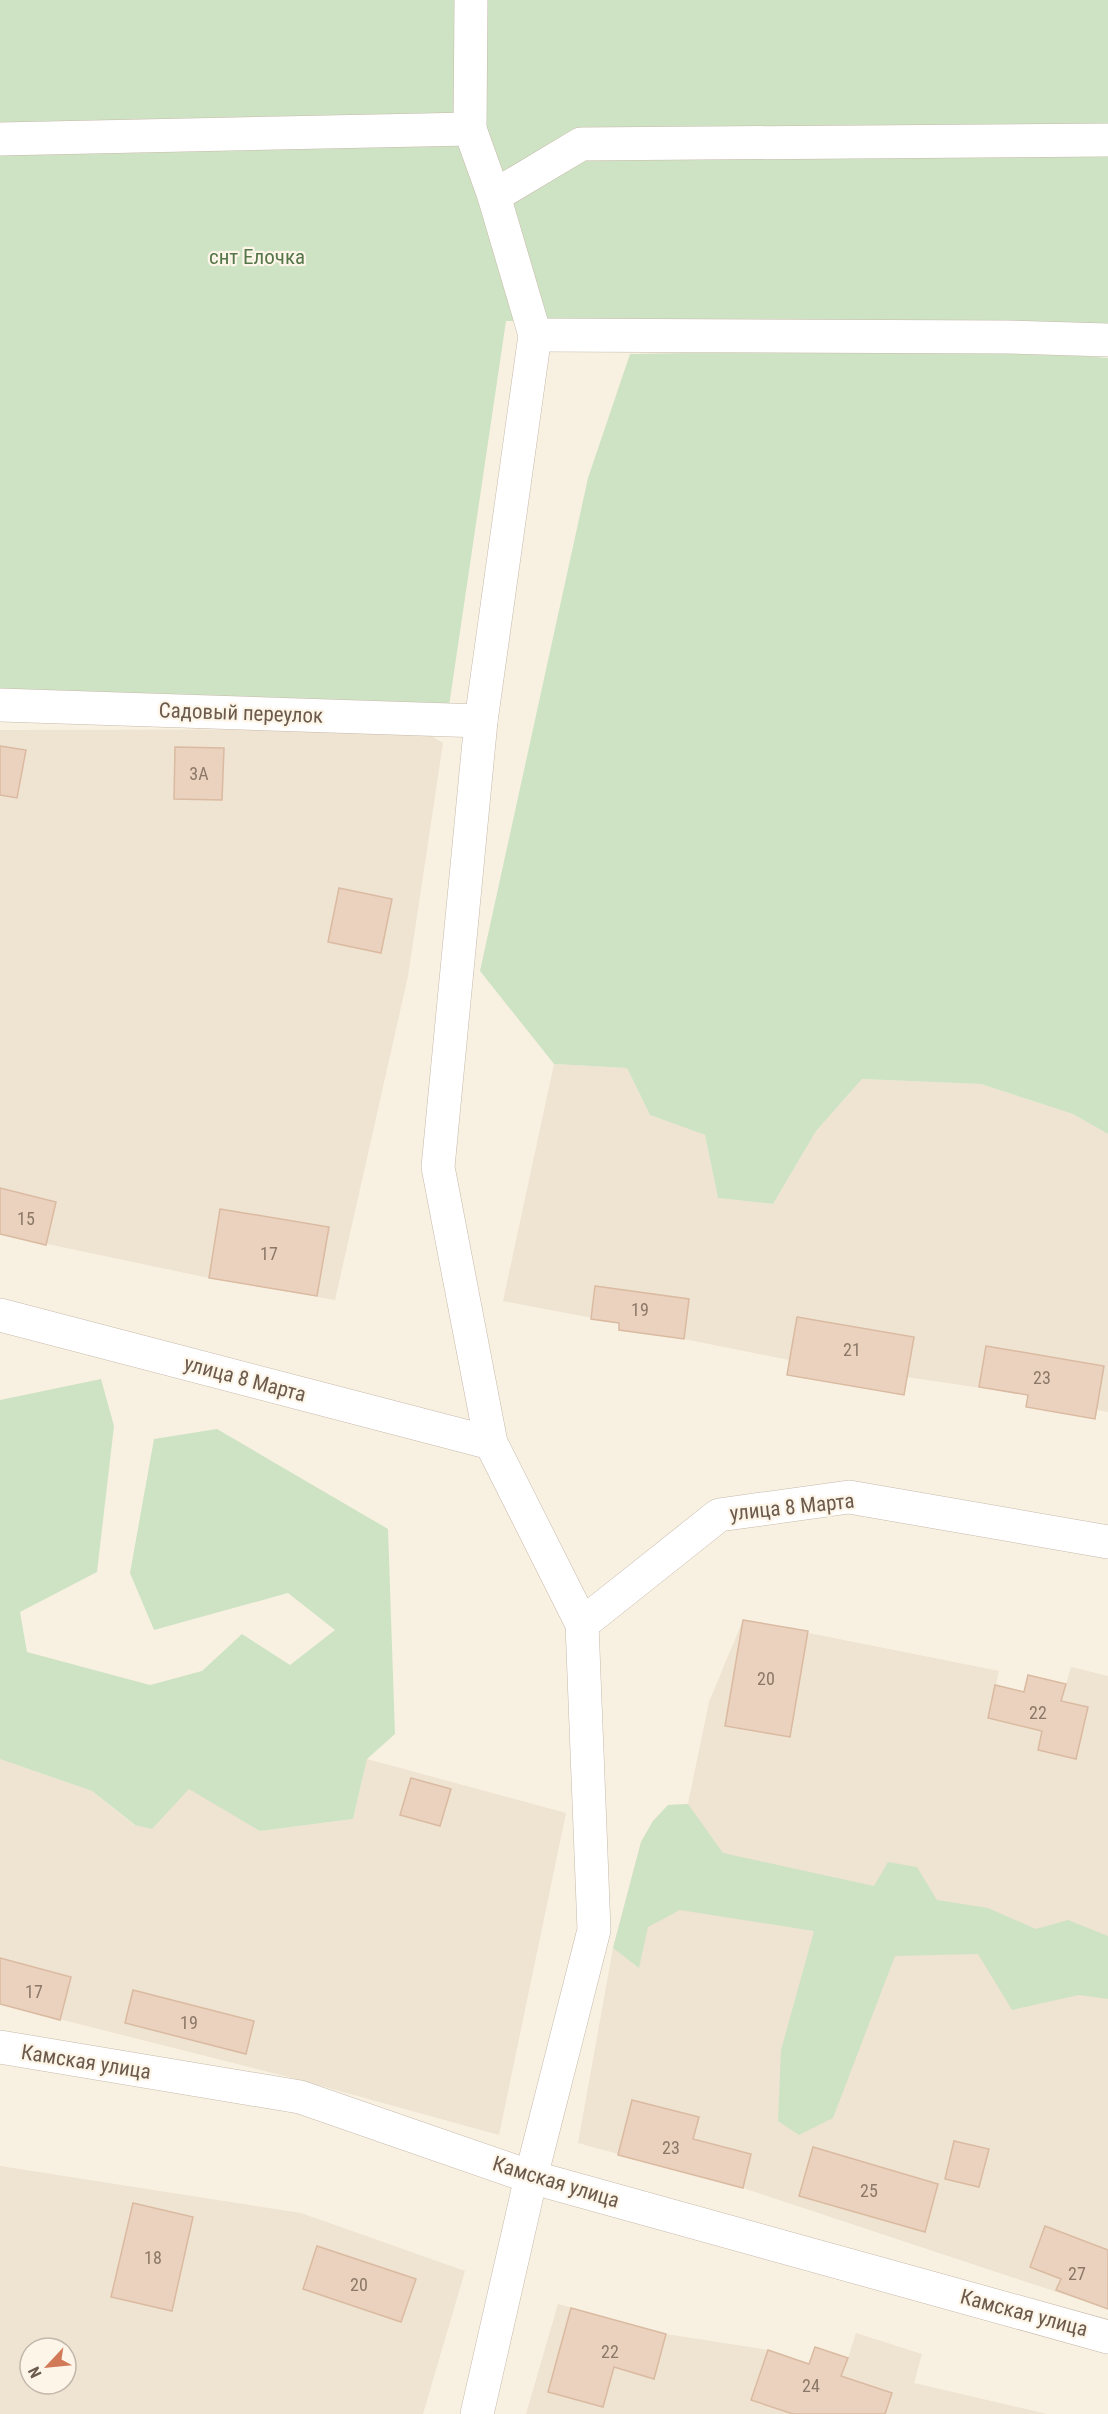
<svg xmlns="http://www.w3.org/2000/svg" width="1108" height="2414" viewBox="0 0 1108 2414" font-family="'Roboto Condensed',sans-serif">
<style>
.residential{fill:#efe3d2;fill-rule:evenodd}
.green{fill:#cee3c3}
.building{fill:#ead2be;stroke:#dabaa1;stroke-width:1.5}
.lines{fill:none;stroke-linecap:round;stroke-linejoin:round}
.minor-casing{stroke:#c7b9ab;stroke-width:34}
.minor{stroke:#fff;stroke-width:33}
.labels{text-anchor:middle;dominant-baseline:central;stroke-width:4.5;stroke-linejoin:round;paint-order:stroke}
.number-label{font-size:18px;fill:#8c7868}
.park-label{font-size:21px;fill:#547649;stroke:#fcf5e8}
.street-label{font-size:21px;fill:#6c5a4c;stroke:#fcf5e8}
</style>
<rect width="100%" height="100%" fill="#f8f1e2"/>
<g class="residential">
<path d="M419 729 443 743 408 976 335 1300 209 1278 0 1234V730Z"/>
<path d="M554 1064 627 1068 650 1115 705 1135 718 1198 773 1204 816 1131 862 1079 981 1084 1073 1114 1108 1134V1412L1097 1410 1095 1419 1026 1407 1028 1395 907 1377 904 1395 787 1375 789 1360 684 1339 619 1330V1323L503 1301Z"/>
<path d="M743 1620 999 1671 996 1685 1023 1692 1028 1675 1066 1684 1071 1667 1108 1676V2309L743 2188 578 2143 613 1948 641 1842 653 1821 668 1805 688 1804 709 1702Z"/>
<path d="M0 1759 92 1791 134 1825 189 1788 260 1831 353 1819 367 1759 566 1813 499 2135 296 2079 0 2004Z"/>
<path d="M0 2166 301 2213 465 2271 423 2414H0ZM30 2348H66V2384H30Z"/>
<path d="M558 2304 666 2334 768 2350 809 2364 815 2347 848 2358 856 2333 922 2354 914 2383 1047 2414H526Z"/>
</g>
<g class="green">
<path d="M0 0H1108V331L506 321 449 706 0 694Z"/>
<path d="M989 348 1108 358V1134L1073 1114 981 1084 862 1079 816 1131 773 1204 718 1198 705 1135 650 1115 627 1068 554 1064 480 971 588 478 630 354Z"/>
<path d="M101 1379 114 1426 97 1572 20 1612 27 1652 150 1685 202 1671 242 1634 290 1665 335 1630 288 1593 154 1630 130 1573 154 1439 217 1429 388 1529 395 1734 367 1759 353 1819 260 1831 189 1789 152 1829 135 1825 92 1791 0 1759V1400Z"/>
<path d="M688 1804 723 1853 874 1886 888 1862 917 1867 937 1900 988 1908 1036 1929 1068 1920 1108 1936V1999L1079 1995 1012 2010 978 1954 895 1956 833 2118 799 2135 778 2121 781 2050 814 1931 680 1910 648 1927 639 1968 613 1948 641 1842 653 1821 668 1805Z"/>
</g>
<g class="building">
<path d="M0 746 26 750 17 798 0 795Z"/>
<path d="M175 747 224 748 222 800 174 799Z"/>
<path d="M339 888 392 899 381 953 328 942Z"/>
<path d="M0 1188 56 1202 46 1245 0 1234Z"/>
<path d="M220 1209 329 1227 317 1296 209 1278Z"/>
<path d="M595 1286 689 1299 684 1339 619 1330V1323L591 1319Z"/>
<path d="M797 1317 914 1337 904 1395 787 1375Z"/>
<path d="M986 1346 1104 1366 1095 1419 1026 1407 1028 1395 979 1387Z"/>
<path d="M743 1620 808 1631 790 1737 725 1726Z"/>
<path d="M1028 1675 1066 1684 1061 1701 1088 1707 1076 1759 1038 1750 1042 1731 988 1718 995 1685 1024 1692Z"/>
<path d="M411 1778 451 1789 440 1826 400 1815Z"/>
<path d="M0 1958 71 1977 60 2020 0 2004Z"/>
<path d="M133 1990 254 2021 246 2054 125 2023Z"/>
<path d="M632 2100 699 2117 693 2139 751 2154 743 2188 618 2155Z"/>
<path d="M954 2141 989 2149 979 2187 945 2179Z"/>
<path d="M813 2147 938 2184 925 2232 799 2196Z"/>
<path d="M133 2203 193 2217 172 2311 111 2297Z"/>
<path d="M1045 2226 1108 2250V2309L1056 2290 1061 2279 1030 2267Z"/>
<path d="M317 2246 416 2279 401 2322 303 2289Z"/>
<path d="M571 2308 666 2334 654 2379 614 2367 603 2407 548 2392Z"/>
<path d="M815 2347 848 2358 841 2376 892 2393 885 2414H793L751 2400 768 2350 809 2364Z"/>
</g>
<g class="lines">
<defs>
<g id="minor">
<path d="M471 0 470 129 494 196 535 335 481 721 438 1167 491 1443 582 1624 594 1930 531 2177 477 2414"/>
<path d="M0 139 470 129"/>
<path d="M494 196 581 144 1108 140"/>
<path d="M535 335 1007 337 1108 340"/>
<path d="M0 705 481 721"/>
<path d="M0 1315 491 1443"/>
<path d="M582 1624 719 1515 849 1497 1108 1542"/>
<path d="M0 2047 300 2097 531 2177 1108 2337"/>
</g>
</defs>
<use href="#minor" class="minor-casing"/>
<use href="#minor" class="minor"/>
</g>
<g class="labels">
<g class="number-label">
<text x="199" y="773">3А</text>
<text x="26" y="1218">15</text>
<text x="269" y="1253">17</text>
<text x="640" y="1309">19</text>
<text x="852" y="1349">21</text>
<text x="1042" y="1377">23</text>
<text x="766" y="1678">20</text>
<text x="1038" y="1712">22</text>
<text x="34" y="1991">17</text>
<text x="189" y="2022">19</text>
<text x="671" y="2147">23</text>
<text x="869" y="2190">25</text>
<text x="153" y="2257">18</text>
<text x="1077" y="2273">27</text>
<text x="359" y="2284">20</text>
<text x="610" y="2351">22</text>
<text x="811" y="2385">24</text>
</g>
<g class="park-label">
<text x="257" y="257">снт Елочка</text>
</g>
<g class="street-label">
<text transform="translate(241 713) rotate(2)">Садовый переулок</text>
<text transform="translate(245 1379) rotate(15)">улица 8 Марта</text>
<text transform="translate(792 1507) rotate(-6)">улица 8 Марта</text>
<text transform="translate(86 2062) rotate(9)">Камская улица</text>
<text transform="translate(556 2182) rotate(17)">Камская улица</text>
<text transform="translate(1024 2313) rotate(15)">Камская улица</text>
</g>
</g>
<g transform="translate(48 2366) rotate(244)"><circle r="28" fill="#fcf5e8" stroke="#c2b7aa" stroke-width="1.5"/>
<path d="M0-4.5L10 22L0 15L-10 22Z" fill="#d27a58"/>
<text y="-9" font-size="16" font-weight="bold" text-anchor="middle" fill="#6c5a4c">N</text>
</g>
</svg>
